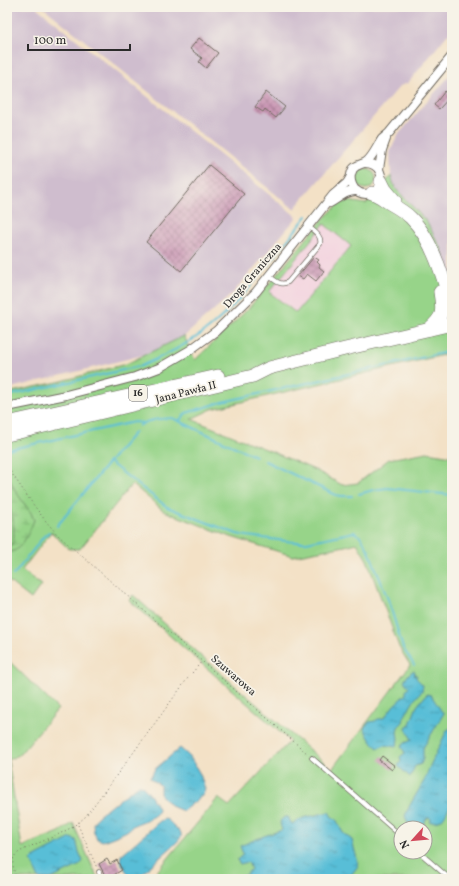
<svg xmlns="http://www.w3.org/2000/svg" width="459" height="886" viewBox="0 0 459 886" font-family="Vollkorn,serif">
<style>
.built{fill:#f3cfde}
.industrial{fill:#cfbdce}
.green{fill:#97d489;stroke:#61805a;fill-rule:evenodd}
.wetland{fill:url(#wetland-marsh);stroke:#61805a}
.water{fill:url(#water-ripples);stroke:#427481}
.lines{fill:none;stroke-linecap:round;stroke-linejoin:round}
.stream{stroke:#59bed7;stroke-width:2}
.building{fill:url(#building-cross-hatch)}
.lane-casing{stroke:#716b61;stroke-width:5.5}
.street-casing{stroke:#716b61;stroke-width:10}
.primary-casing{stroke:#716b61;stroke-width:14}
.path{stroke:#716b61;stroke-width:1;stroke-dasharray:1 3;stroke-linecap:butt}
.lane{stroke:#fff;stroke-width:4}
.street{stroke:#fff;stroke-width:8}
.primary{stroke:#fff;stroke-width:13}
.labels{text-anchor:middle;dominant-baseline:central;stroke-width:3.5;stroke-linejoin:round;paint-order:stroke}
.shield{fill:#f7f3e8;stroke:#686764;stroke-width:1}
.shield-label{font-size:10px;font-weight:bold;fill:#2b2b2b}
.street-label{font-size:11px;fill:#2b2b2b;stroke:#f7f3e8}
</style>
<defs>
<pattern id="wetland-marsh" width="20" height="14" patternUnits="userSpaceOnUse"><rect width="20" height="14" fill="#97d489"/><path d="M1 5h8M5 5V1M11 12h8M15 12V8" fill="none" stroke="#82b676"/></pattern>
<pattern id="water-ripples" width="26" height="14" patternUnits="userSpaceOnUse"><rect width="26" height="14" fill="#59bed7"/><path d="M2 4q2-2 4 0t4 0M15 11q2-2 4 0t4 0" fill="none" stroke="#4a9baf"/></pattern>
<pattern id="building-cross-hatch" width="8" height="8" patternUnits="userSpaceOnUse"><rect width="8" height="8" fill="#ca98b5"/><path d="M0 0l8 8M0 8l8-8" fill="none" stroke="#a47c93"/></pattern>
</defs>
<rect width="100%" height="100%" fill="#f7f3e8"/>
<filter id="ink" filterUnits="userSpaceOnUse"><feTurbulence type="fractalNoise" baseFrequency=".025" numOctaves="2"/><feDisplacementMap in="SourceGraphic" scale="8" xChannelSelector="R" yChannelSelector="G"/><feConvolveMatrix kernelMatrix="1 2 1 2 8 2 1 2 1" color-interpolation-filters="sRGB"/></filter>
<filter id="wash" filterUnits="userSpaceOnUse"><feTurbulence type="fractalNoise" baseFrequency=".012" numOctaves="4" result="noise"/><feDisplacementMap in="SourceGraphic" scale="16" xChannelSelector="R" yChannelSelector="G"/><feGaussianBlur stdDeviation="0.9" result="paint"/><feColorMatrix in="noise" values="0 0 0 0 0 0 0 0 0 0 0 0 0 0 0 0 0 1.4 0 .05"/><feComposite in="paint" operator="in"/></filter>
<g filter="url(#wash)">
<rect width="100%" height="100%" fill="#f3e1c6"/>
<path class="built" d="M324 224 351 246 296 313 269 292Z"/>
<g class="industrial">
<path d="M7 7H36L297 217 232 294 171 348 7 389Z"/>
<path d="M43 7H452V29L408 83 400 86 294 209Z"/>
<path d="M452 73V281L441 248 426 221 395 188 391 176 390 152 398 135Z"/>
</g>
<g class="green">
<circle cx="366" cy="179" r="10"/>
<path d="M391 176 395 188 426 221 441 248 452 281V353L212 409 191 419 273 452 317 471 342 485 358 483 389 459 427 452 452 456V879H151L218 798 229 806 290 741 129 600 133 595 212 666 332 769 410 665 399 647 367 560 357 543 345 546 293 556 231 537 164 511 132 484 80 549H69L51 532 22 570 41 585 31 599 7 580V393L58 382 126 364 184 336 195 360 248 309 323 219 339 204 348 201 366 204ZM324 224 351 246 296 313 269 292ZM401 828H425V852H401Z"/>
<path d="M7 659 58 709 19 755 8 760 22 847 59 832 73 823 98 879H7Z"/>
</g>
<path class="wetland" d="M7 474 16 492 31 513 34 520C30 530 22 551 10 552L9 549 12 544 14 537 13 519 7 500Z"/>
<g class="water">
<path d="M414 670 415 673 414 676 417 675 416 678 423 685 422 691 415 699 404 717 403 722 398 727 397 732 398 738 397 746 395 747 385 745 378 748C371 743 368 736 364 728L369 722 375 721 378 719H381L385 717 394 705 406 694V691L409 687 404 681 409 674Z"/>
<path d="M427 694 431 695 442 712 444 713 423 748V759L421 764 415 766 410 777 398 766 401 761 400 757 405 753 401 746 403 744 412 740C410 737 408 731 406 729L407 726 410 724 417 706Z"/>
<path d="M451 728 452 729V804C443 814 447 822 430 822L431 819 429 817 426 819 423 826 415 828 408 824 405 816 410 805 424 781 430 766 447 730Z"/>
<path d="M180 748 190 757 200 774 205 789 203 795 183 811 171 806 160 794V785L150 778 155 769Z"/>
<path d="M139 785H141C149 792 155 802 159 811 152 819 143 821 134 825 132 827 129 829 127 831 119 835 111 838 103 841L97 839 94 832 93 824 97 817 112 805 117 803 120 799Z"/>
<path d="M329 812 332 817 336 819 343 833 352 840 357 859 358 866 348 879H236L247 874 251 869 248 862 240 864 237 860 243 854 240 846 264 836 282 830C280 823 278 821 285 817H288L292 824 303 818Z"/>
<path d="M164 819 168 820 181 833V837L178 841 140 876 134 877 129 876 120 861 121 855 160 821Z"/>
<path d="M71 838 76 840 79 852 83 861 80 865 51 879H39L31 860 33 858Z"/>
</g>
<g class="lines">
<g class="stream">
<path d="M7 396 141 366C166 355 195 341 215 323 251 291 277 252 307 216"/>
<path d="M179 421 186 413 222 402 452 351"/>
<path d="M139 426C148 419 161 419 172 418L255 456"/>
<path d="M7 450 134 422 143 423"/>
<path d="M265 461 336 495 342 496H352"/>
<path d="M109 462 135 432"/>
<path d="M359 494 373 490 387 488 452 495"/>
<path d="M57 526 109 462 167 507 237 534 247 536 294 542H307L354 532 361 537 369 551 389 602 403 648 414 665"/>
<path d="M13 575 16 572 44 536 49 532"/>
</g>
</g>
<g id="blocks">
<g class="building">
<path d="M199 38 218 53 206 68 199 62 202 58 190 49Z"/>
<path d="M445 91 451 96 439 109 434 105Z"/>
<path d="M266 92 285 107 276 118 265 109 263 112 255 107Z"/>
<path d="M209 165 244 194 181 271 146 242Z"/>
<path d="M314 257 319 260 317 262 320 265 319 267 324 271 316 281 307 274 303 279 298 276Z"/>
<path d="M382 756 395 766 392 770 379 760Z"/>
<path d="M107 859 110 864 117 860 122 870 107 879 99 864Z"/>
</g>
</g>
</g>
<g filter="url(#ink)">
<use href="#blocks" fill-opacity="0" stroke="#716b61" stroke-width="1"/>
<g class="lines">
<defs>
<g id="lane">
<path d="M269 276C276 281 280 286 288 282L320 244C322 236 315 232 309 227"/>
<path d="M312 758 401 836"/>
<path d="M419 852 450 879"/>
<path d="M99 872 101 879"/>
</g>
<g id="street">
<path d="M365 163C371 163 377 165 380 172 389 193 356 204 351 181 350 177 351 173 353 169 357 164 361 165 366 162 373 157 377 146 382 139 384 137 387 135 389 133L452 56"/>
<path d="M379 169 382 150 386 139"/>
<path d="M330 203C339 198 347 190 357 191"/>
<path d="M7 407 66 395 135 377 159 368 190 350 216 331 256 292 333 195 347 183 350 178"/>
</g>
<g id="primary">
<path d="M381 181 385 189 395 201"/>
<path d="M372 193C379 195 384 200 391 204 398 208 405 212 411 218 433 240 445 281 452 311"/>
<path d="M429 329C444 316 443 312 440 292"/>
<path d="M7 423 218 376"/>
<path d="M7 435 253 376 269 368 345 349 452 324"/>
</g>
</defs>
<use href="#lane" class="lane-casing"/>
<use href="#street" class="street-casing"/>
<use href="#primary" class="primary-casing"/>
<g class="path">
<path d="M7 470 10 471C26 494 40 516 59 536L308 754"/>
<path d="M7 511 10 528 7 542"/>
<path d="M78 825 97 868"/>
<path d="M7 851 12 865"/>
<path d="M16 879C15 873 11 863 14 857 17 850 50 839 59 834 68 830 77 824 85 817L128 760 188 678 202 661"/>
</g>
<use href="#lane" class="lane"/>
<use href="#street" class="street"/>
<use href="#primary" class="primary"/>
</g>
</g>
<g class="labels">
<rect class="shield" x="129" y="385" width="18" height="16" rx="3"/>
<g class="shield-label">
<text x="138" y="393">16</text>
</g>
<g class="street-label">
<text transform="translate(253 276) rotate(-49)">Droga Graniczna</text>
<text transform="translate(186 393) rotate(-14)">Jana Pawła II</text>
<text transform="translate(233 676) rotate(41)">Szuwarowa</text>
</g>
</g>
<rect width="459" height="886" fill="none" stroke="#f7f3e8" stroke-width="24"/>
<g transform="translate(413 840) rotate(243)"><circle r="19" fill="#f7f3e8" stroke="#a5a39c"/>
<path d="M0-3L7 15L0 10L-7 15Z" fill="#d1495b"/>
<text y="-6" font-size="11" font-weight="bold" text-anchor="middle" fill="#2b2b2b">N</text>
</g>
<path d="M28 44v6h102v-6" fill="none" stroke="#2b2b2b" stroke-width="2"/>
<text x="34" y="44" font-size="12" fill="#2b2b2b" stroke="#f7f3e8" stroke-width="3" paint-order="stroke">100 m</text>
</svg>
